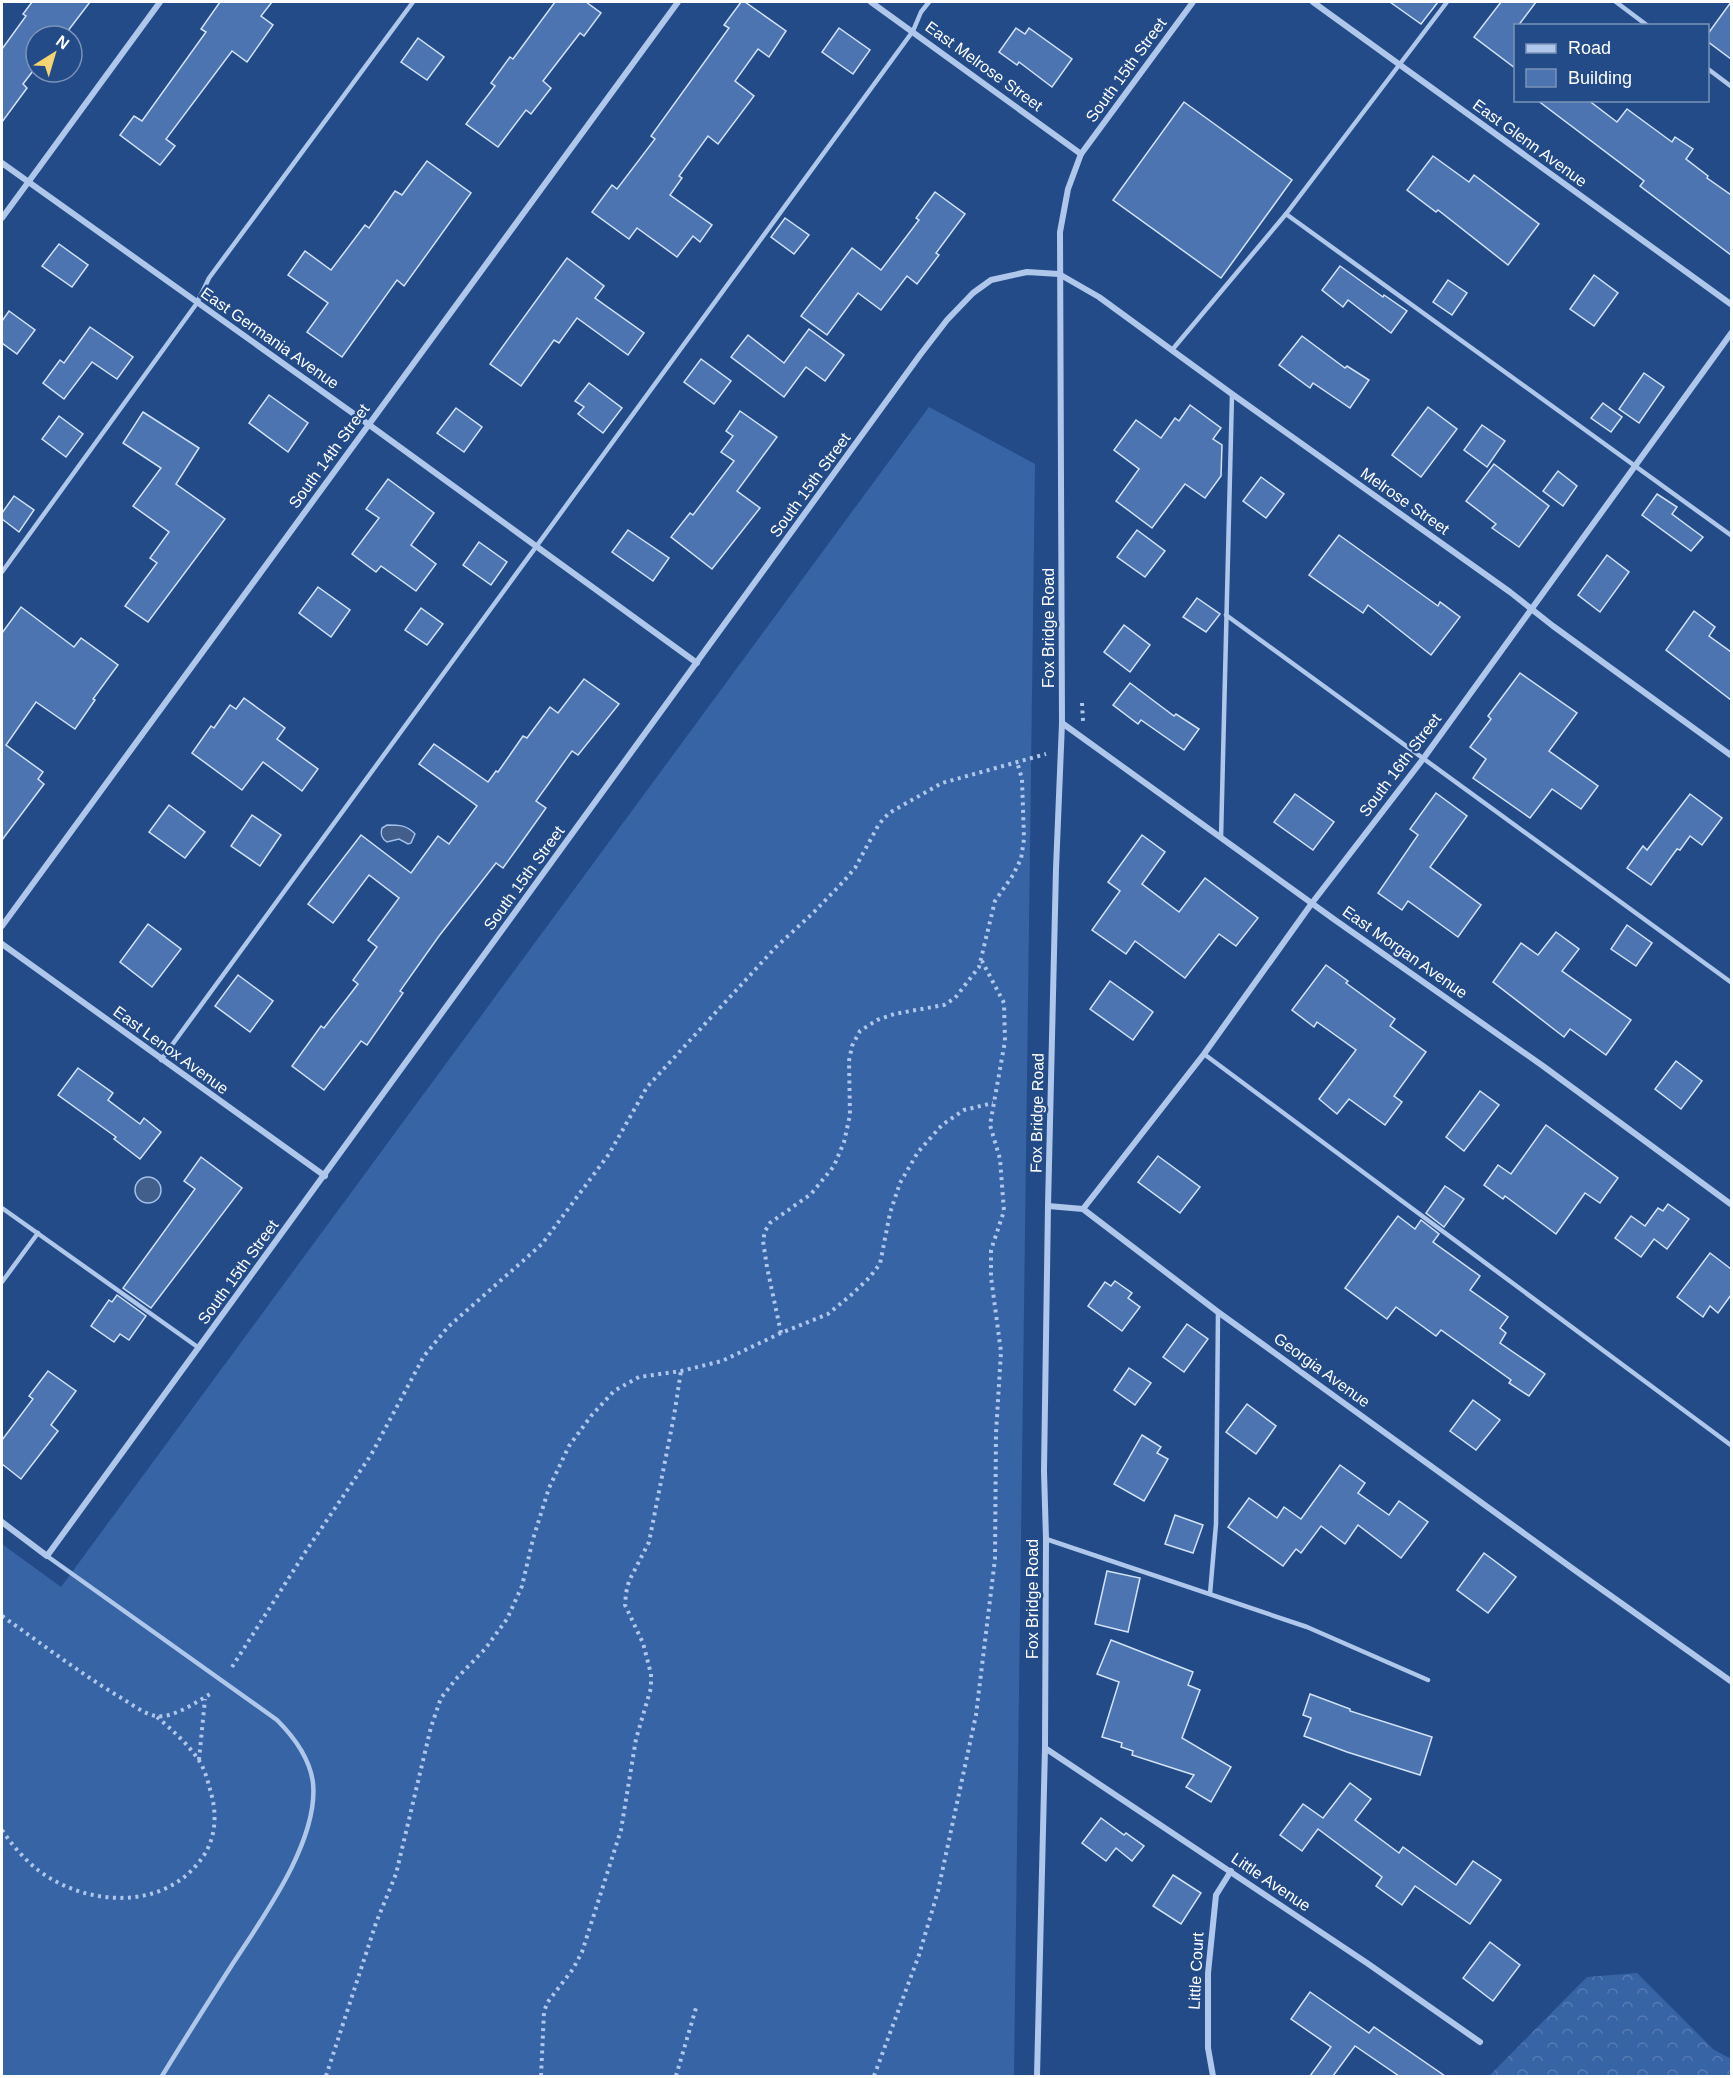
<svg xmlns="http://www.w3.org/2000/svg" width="1733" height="2078" viewBox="0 0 1733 2078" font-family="Arial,sans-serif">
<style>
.grass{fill:#3764a5}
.forest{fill:url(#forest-crowns)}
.water{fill:#425f8b;stroke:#a2c1ea;stroke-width:1.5}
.building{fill:#4b74b0;stroke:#d2e2f7;stroke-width:1.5}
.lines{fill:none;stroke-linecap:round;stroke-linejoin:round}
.path{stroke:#aec7ea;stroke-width:4;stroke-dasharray:3 4.5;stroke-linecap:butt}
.lane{stroke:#aec7ea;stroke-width:4.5}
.street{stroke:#aec7ea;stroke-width:6}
.labels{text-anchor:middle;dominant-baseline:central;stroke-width:5;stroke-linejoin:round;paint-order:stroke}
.street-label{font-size:16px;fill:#fff;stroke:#234b88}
</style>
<defs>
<pattern id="forest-crowns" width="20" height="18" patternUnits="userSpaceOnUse" patternTransform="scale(1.5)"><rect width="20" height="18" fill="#3764a5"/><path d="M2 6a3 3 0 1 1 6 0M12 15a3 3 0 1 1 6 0" fill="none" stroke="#557bb2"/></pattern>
</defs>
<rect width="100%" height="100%" fill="#234b88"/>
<path class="grass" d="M929 407 1035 464 1014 2076H2V1544L61 1587Z"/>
<path class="forest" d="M1637 1973 1713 2049 1731 2059V2076H1489L1587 1977Z"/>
<g class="water">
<path d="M387 825C399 825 407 825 415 834L411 843 408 844 399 839 387 842C381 838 380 834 382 828Z"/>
<circle cx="148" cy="1190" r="13"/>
</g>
<g class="building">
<path d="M32 2H90L64 36H36V67L23 84 27 88 2 122V49L26 16 23 14Z"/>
<path d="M220 2H272L261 16 273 25 247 62 232 51 166 139 175 146 160 165 120 135 134 116 142 121 206 32 201 29Z"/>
<path d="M555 2H586L601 13 584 36 580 33 543 81 551 88 531 114 526 110 498 147 466 124 495 86 491 83 510 57 513 59Z"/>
<path d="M741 2H745L786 31 769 57 758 49 735 81 754 96 718 144 708 136 679 176 682 178 670 195 712 225 700 242 693 236 677 257 637 228 629 239 592 212 612 185 617 189 655 139 651 136 729 28 724 25Z"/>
<path d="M1390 2H1438L1421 24Z"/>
<path d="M1501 2H1536L1518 26H1515V68L1474 37Z"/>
<path d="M1731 2V59L1707 41V35Z"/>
<path d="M839 28 870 50 853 74 822 52Z"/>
<path d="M1016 28 1025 34 1029 28 1072 59 1052 87 1019 62 1017 65 999 52Z"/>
<path d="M418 38 444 57 427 80 401 62Z"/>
<path d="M1537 100H1588L1617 122 1627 109 1672 142 1675 137 1693 149 1686 159 1708 176 1707 178 1731 195V255L1640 186 1644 181Z"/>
<path d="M1184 102 1292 180 1221 278 1113 200Z"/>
<path d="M1433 156 1469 182 1474 175 1539 224 1508 265 1438 210 1436 212 1407 190Z"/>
<path d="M427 161 471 193 404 286 397 280 342 357 307 332 328 303 288 275 305 251 331 270 365 225 369 228 395 191 402 195Z"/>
<path d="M935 192 965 214 936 253 939 255 917 284 907 276 881 310 858 293 827 335 801 316 852 248 881 270 919 220 916 218Z"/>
<path d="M785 218 809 235 794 254 771 237Z"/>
<path d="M59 244 88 265 72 287 42 266Z"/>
<path d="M567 258 604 286 595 298 644 333 628 355 577 318 559 343 554 340 521 386 490 364Z"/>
<path d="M1340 266 1383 297 1384 295 1407 311 1391 333 1348 300 1343 307 1322 290Z"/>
<path d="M1594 275 1618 293 1594 326 1570 309Z"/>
<path d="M1448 280 1467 293 1452 315 1433 302Z"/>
<path d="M9 311 35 330 17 354 2 343V321Z"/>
<path d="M90 327 133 357 117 379 92 362 64 399 43 383 60 360 64 363Z"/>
<path d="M809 329 844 355 825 381 806 367 784 397 731 357 748 335 784 363Z"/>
<path d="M1302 336 1345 368 1347 366 1369 380 1350 408 1313 383 1310 388 1279 365Z"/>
<path d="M701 359 731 381 714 404 684 382Z"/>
<path d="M1644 373 1664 387 1639 423 1619 409Z"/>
<path d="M589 383 622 408 603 433 578 414 584 407 575 401Z"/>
<path d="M269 395 308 423 288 452 249 423Z"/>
<path d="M1603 403 1622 417 1611 432 1591 418Z"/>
<path d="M1190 405 1221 428 1213 439 1222 445 1221 476 1205 498 1185 484 1152 528 1116 501 1139 469 1114 450 1136 420 1161 438 1175 418 1179 421Z"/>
<path d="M1428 407 1457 429 1421 477 1392 455Z"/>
<path d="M456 408 482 427 464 452 437 433Z"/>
<path d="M740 411 777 437 737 491 760 508 712 569 671 537 690 513 693 515 734 461 721 452 733 436 726 431Z"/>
<path d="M143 412 199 448 176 484 225 519 148 622 125 606 157 563 150 558 169 532 133 506 161 468 123 443Z"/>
<path d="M59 416 83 434 66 457 42 439Z"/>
<path d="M1482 425 1505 441 1487 467 1464 450Z"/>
<path d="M1494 464 1549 506 1519 547 1492 528 1496 524 1466 501Z"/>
<path d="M1558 471 1577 486 1563 506 1543 491Z"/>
<path d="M1261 477 1284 494 1266 518 1243 501Z"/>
<path d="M388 479 434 513 411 545 436 564 416 591 381 566 376 572 352 554 379 518 366 509Z"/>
<path d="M1657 494 1677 507 1672 514 1703 537 1691 551 1642 515Z"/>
<path d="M14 496 34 510 19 532 2 519V513Z"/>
<path d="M628 530 669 558 653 581 612 552Z"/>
<path d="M1137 530 1165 551 1145 577 1117 557Z"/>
<path d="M1339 535 1438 606 1440 602 1460 617 1431 655 1368 605 1363 613 1309 575Z"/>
<path d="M479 542 507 562 491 585 463 565Z"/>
<path d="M1607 555 1629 572 1600 612 1578 595Z"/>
<path d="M318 587 350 610 331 637 299 613Z"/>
<path d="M1197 598 1220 614 1206 632 1183 617Z"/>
<path d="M21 607 74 647 81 638 118 665 93 699 95 700 75 729 36 702 6 745 43 772 38 779 44 784 2 840V633Z"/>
<path d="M421 608 443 624 427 645 405 630Z"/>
<path d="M1694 611 1715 627 1709 636 1731 652V700L1666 650Z"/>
<path d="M1124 625 1150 645 1130 672 1104 652Z"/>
<path d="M1520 673 1577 713 1549 751 1598 786 1581 809 1552 789 1530 818 1473 778 1486 759 1470 747 1491 719 1488 716Z"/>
<path d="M584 679 619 704 578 755 572 751 536 801 546 808 521 843 503 868 496 863 439 936 400 991 403 993 367 1045 361 1041 324 1090 292 1066 321 1026 324 1028 358 984 353 980 377 947 368 940 399 898 369 875 333 923 308 904 361 835 411 873 438 836 449 844 477 806 419 764 434 744 488 782 496 771 498 772 523 736 527 738 550 707 558 713Z"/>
<path d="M1130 683 1174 716 1176 714 1199 729 1184 750 1141 720 1138 724 1113 705Z"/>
<path d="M244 698 285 728 277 739 318 769 302 791 263 762 242 790 192 753 211 726 214 728 230 705 236 709Z"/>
<path d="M1436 793 1467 816 1430 867 1481 905 1458 937 1408 901 1402 910 1378 893 1418 835 1410 829Z"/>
<path d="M1295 794 1334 822 1313 850 1274 822Z"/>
<path d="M1690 794 1722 818 1702 845 1690 836 1680 850 1677 849 1651 885 1627 868 1643 846 1647 850Z"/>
<path d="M169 805 205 832 185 858 149 832Z"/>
<path d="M252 815 281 835 260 866 231 846Z"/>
<path d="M1142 835 1165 852 1142 884 1179 912 1205 878 1258 918 1236 946 1219 934 1185 978 1135 941 1126 954 1092 930 1120 891 1108 882Z"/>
<path d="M148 924 181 949 152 987 120 962Z"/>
<path d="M1627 925 1652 943 1636 966 1611 949Z"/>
<path d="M1556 932 1579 949 1562 971 1631 1020 1606 1055 1570 1029 1564 1037 1493 982 1521 943 1538 955Z"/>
<path d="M1326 965 1348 981 1346 983 1395 1019 1390 1026 1426 1052 1394 1096 1402 1102 1385 1125 1349 1099 1337 1114 1319 1099 1356 1050 1317 1022 1314 1027 1292 1010Z"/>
<path d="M238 975 273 1001 250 1032 215 1006Z"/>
<path d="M1110 981 1153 1012 1133 1040 1090 1009Z"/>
<path d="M1676 1061 1702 1081 1681 1109 1655 1089Z"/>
<path d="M78 1068 113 1093 108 1100 140 1124 144 1118 161 1132 140 1159 114 1139 116 1137 58 1095Z"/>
<path d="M1480 1091 1499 1105 1464 1151 1446 1137Z"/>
<path d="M1546 1125 1618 1178 1600 1203 1585 1193 1556 1234 1505 1196 1503 1199 1484 1185 1498 1165 1511 1174Z"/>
<path d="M1158 1156 1200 1187 1180 1213 1138 1182Z"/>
<path d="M201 1157 242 1188 151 1308 123 1288 195 1189 184 1181Z"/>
<path d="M1445 1186 1464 1199 1444 1227 1426 1213Z"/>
<path d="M1668 1204 1689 1219 1667 1249 1654 1239 1641 1257 1615 1238 1631 1216 1645 1226 1658 1208 1663 1211Z"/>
<path d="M1398 1216 1415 1229 1421 1220 1439 1234 1433 1242 1480 1276 1470 1290 1508 1317 1500 1328 1506 1333 1500 1343 1545 1374 1529 1396 1509 1383 1511 1380 1441 1330 1436 1336 1396 1307 1387 1319 1345 1288Z"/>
<path d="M1710 1253 1731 1269V1295L1718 1313 1710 1306 1703 1317 1677 1297Z"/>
<path d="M1115 1281 1132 1293 1128 1298 1140 1307 1122 1331 1088 1306 1105 1282 1111 1286Z"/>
<path d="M117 1295 146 1316 129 1340 120 1334 114 1342 91 1326 109 1300 112 1302Z"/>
<path d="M1187 1324 1208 1339 1184 1372 1163 1357Z"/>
<path d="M1129 1368 1151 1383 1135 1405 1114 1390Z"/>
<path d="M48 1371 76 1391 51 1425 58 1431 21 1479 2 1464V1440L33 1399 29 1396Z"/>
<path d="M1473 1400 1500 1420 1476 1450 1450 1431Z"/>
<path d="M1247 1404 1276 1426 1256 1454 1226 1432Z"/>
<path d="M1142 1435 1161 1447 1157 1453 1168 1459 1144 1501 1114 1484Z"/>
<path d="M1340 1465 1365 1483 1358 1493 1389 1515 1399 1501 1428 1522 1401 1558 1358 1525 1345 1544 1321 1526 1301 1553 1296 1549 1283 1566 1228 1527 1249 1498 1277 1518 1284 1507 1301 1519Z"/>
<path d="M1175 1515 1203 1525 1193 1553 1165 1544Z"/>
<path d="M1484 1553 1516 1577 1488 1613 1457 1590Z"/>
<path d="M1107 1571 1140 1578 1128 1632 1095 1624Z"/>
<path d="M1111 1640 1193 1672 1188 1685 1200 1690 1182 1738 1231 1767 1211 1802 1186 1787 1194 1775 1132 1755 1133 1751 1121 1747 1122 1743 1102 1737 1119 1682 1097 1674Z"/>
<path d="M1310 1694 1350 1709V1711L1432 1737 1420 1775 1347 1752 1304 1736 1311 1718 1303 1715Z"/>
<path d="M1350 1783 1371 1799 1355 1820 1399 1853 1403 1847 1456 1885 1473 1861 1501 1880 1470 1924 1415 1886 1402 1905 1376 1886 1382 1877 1318 1829 1302 1851 1280 1835 1303 1804 1323 1818Z"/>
<path d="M1101 1818 1124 1835 1126 1833 1144 1846 1132 1861 1116 1848 1106 1861 1082 1843Z"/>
<path d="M1173 1875 1201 1893 1181 1924 1153 1906Z"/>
<path d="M1490 1942 1520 1965 1493 2001 1463 1978Z"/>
<path d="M1310 1992 1369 2033 1374 2027 1445 2076H1399L1355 2046 1333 2076H1310L1331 2047 1291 2019Z"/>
</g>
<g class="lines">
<g class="path">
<path d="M1082 703 1083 721"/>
<path d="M781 1333 767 1267 763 1241 765 1231 770 1223 811 1194 834 1166 844 1142 850 1115 849 1061 852 1046 860 1031 877 1020 894 1014 944 1005 955 998 979 967 995 901 1013 875 1021 859 1024 839 1022 779 1017 762"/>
<path d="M2 1616C42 1644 81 1674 123 1699 133 1705 144 1714 156 1716 171 1719 197 1702 210 1694"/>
<path d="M232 1667 306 1551 371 1455 424 1356 448 1327 542 1244 609 1154 647 1087 776 947 813 913 843 882 855 868 879 824 889 813 942 783 1046 754"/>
<path d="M199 1760 205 1699"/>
<path d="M2 1830C12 1845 24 1859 38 1870 85 1906 161 1911 199 1862 215 1843 218 1817 211 1793 208 1782 205 1769 198 1759 187 1743 172 1730 157 1717"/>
<path d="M326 2076 376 1923 396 1874 431 1727 441 1698 456 1679 485 1649 507 1619 522 1586 533 1539 549 1488 569 1446 591 1416 614 1391 639 1377 681 1371 722 1361 781 1333 828 1314 850 1296 869 1278 880 1264 890 1213 900 1183 918 1152 942 1125 964 1110 993 1103"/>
<path d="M541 2076 544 2012 547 2003 573 1969 582 1952 621 1830 636 1739 651 1688V1674L643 1643 625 1605 626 1593 629 1581 649 1542 674 1416 681 1371"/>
<path d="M676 2076 696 2008"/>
<path d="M874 2076 919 1955 938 1891 976 1715 995 1559 996 1433 1001 1352 991 1277V1250L1004 1211 1000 1159 990 1125 1005 1041 1004 1003 982 961"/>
</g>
<g class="lane">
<path d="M1616 2 1648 26"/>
<path d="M1708 69 1732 87"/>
<path d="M1286 214 1732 536"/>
<path d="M1172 350 1286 214 1447 2"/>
<path d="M2 572 197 303 209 278 413 2"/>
<path d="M1226 615 1732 983"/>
<path d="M1221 838 1232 394"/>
<path d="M1204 1054 1732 1446"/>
<path d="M161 1060 913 31 921 12 929 2"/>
<path d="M2 1208 199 1348"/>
<path d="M2 1282 38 1233"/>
<path d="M1046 1539 1307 1627 1428 1680"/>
<path d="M47 1556 277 1720C294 1737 310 1759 313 1783 319 1842 261 1920 230 1968 207 2004 184 2040 162 2076"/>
<path d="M1210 1594 1216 1524 1218 1312"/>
</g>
<g class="street">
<path d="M871 2 1081 154"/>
<path d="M1313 2 1732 305"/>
<path d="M2 163 368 424 697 663"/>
<path d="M2 218 160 2"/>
<path d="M1062 723 1335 920 1543 1066 1732 1205"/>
<path d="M2 926 678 2"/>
<path d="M2 944 325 1176"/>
<path d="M1048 1206 1083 1209 1218 1312 1576 1571 1732 1682"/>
<path d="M1083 1209 1204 1054 1312 903 1423 759 1732 332"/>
<path d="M2 1522 47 1556 920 355 947 320 973 293 991 280 1027 272 1059 274 1099 297 1232 394 1510 592 1553 626 1732 756"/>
<path d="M1045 1748 1367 1963 1480 2042"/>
<path d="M1037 2076 1045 1748 1046 1539 1044 1471 1048 1206 1056 869 1062 723 1060 232 1068 189 1081 154 1193 2"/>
<path d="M1213 2076 1208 2048V1973L1216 1895 1231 1871"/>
</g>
</g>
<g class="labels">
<g class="street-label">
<text transform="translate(984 66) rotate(36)">East Melrose Street</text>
<text transform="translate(1126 70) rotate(-54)">South 15th Street</text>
<text transform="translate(1530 143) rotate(36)">East Glenn Avenue</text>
<text transform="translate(270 338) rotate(35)">East Germania Avenue</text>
<text transform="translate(329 456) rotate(-54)">South 14th Street</text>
<text transform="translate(810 485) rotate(-54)">South 15th Street</text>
<text transform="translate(1405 501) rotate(35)">Melrose Street</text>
<text transform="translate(1048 628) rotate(-90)">Fox Bridge Road</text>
<text transform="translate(1400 765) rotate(-53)">South 16th Street</text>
<text transform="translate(524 878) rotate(-54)">South 15th Street</text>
<text transform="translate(1405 952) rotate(35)">East Morgan Avenue</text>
<text transform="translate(171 1050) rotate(36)">East Lenox Avenue</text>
<text transform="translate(1037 1113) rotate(-89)">Fox Bridge Road</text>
<text transform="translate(238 1272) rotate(-54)">South 15th Street</text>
<text transform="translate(1322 1370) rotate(36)">Georgia Avenue</text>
<text transform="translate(1032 1599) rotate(-90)">Fox Bridge Road</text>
<text transform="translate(1271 1882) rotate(34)">Little Avenue</text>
<text transform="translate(1196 1971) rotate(-87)">Little Court</text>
</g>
</g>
<rect width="1733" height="2078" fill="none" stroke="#ffffff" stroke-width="6"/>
<rect x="1514" y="24" width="195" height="78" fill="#234b88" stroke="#7b93b8" stroke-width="1.5"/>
<rect x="1526" y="44" width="30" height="9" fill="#aec7ea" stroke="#7b93b8" stroke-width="1.5"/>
<text x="1568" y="54" font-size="18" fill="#ffffff">Road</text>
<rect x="1526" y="69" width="30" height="18" fill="#4b74b0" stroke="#7b93b8" stroke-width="1.5"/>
<text x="1568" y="84" font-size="18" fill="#ffffff">Building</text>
<g transform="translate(54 54) rotate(37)"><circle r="28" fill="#234b88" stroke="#7b93b8" stroke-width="1.5"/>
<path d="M0-4.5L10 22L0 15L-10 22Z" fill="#f5d471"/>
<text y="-9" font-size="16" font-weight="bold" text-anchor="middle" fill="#ffffff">N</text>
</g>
</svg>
